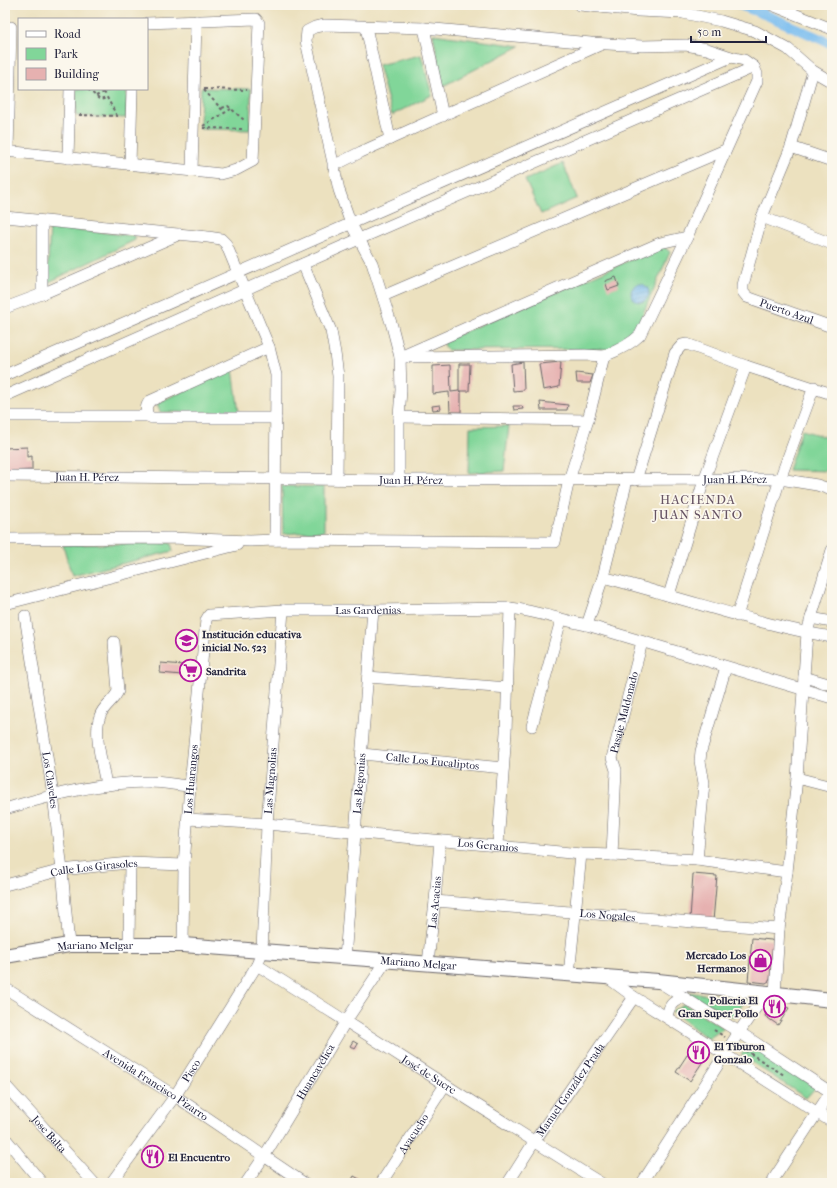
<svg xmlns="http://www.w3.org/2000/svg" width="837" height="1188" viewBox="0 0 837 1188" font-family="'IM FELL French Canon',serif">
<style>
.green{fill:#81d699;stroke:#527c6a}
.water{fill:url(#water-rules);stroke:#4e7095}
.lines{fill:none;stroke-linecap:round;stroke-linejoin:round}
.canal{stroke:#7abdef;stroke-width:10}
.building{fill:#e6b1b0}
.minor-casing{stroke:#696569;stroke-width:12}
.major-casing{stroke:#696569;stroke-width:16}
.path{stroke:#696569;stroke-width:2;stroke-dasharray:3 3;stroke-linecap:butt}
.minor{stroke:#fff;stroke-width:11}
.major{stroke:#fff;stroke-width:14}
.labels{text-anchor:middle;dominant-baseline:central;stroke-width:3.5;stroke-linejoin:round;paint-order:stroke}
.street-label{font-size:11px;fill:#22223b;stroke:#fbf7ec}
.poi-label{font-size:11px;font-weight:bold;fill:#22223b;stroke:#fbf7ec;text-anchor:start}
.quarter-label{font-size:13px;letter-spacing:1px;fill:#675464;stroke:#fbf7ec}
</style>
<defs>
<pattern id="water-rules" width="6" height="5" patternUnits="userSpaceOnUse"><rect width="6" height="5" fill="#7abdef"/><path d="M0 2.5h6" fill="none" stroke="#69a2ce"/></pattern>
</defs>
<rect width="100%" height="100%" fill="#fbf7ec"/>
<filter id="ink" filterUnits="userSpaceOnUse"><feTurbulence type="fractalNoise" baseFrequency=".025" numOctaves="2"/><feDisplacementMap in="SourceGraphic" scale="8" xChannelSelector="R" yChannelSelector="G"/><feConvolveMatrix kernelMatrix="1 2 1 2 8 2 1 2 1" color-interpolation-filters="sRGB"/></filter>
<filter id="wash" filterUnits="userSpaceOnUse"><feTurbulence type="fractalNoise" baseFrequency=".012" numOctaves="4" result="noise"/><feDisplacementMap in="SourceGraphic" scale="16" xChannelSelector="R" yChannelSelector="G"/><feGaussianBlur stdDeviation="0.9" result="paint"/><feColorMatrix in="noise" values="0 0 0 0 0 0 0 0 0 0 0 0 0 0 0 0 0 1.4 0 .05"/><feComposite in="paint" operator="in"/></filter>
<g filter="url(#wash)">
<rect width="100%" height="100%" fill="#ece1bf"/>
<g class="green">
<path d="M433 34 520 46 443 86Z"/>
<path d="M421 55 432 95 392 115 378 65Z"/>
<path d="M201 88 251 89 250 130 200 129Z"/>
<path d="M76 89H127L126 118 76 116Z"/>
<path d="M563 163 577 198 541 214 525 180Z"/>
<path d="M50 227 135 236V240L47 283Z"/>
<path d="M663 246 670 252 638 325 610 349 447 350 444 346 443 341Z"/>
<path d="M233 369 239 413 160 412 157 403Z"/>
<path d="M509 426 504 471 469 473 470 427Z"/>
<path d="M802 430 832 439V471L788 470Z"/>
<path d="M282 486 324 487V531L283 534Z"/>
<path d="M171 543 173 551 72 576 63 545Z"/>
<path d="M685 992 746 999 734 1017Z"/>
<path d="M684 1004 724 1028 708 1039 672 1011Z"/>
<path d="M750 1044 816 1087 806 1098 741 1055Z"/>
</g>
<circle class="water" cx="640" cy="293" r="9"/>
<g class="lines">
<path class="canal" d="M740 5 764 14 832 44"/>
</g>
<g id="blocks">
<g class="building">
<path d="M616 277 619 286 608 290 605 281Z"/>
<path d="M523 362 524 390 513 391 511 364Z"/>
<path d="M561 362 559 387 543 390 539 364Z"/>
<path d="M459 364H470L469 391H459Z"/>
<path d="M450 365 451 392 459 391 461 392V412H450L449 392 433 394V366Z"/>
<path d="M576 373 593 375 590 383H577Z"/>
<path d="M540 402 568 405 567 410H541Z"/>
<path d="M440 405 441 409 433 410 432 406Z"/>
<path d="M513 406H522L523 409 514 410Z"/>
<path d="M27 447V457L32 456V470L5 471V448Z"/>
<path d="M161 663 194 666 193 676 160 673Z"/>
<path d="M693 874 717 876 713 921 690 919Z"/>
<path d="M752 938 771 940 773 941 770 979 769 981 766 983 748 981Z"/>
<path d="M775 1004 789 1008 778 1025 765 1016 771 1005Z"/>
<path d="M353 1041 358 1044 355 1049 350 1046Z"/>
<path d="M693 1046 707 1055 690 1081 676 1072Z"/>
<path d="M150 1152 159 1157 155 1163 147 1158Z"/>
<path d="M354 1176 363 1181 362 1183H350Z"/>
</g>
</g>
</g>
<g filter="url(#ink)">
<use href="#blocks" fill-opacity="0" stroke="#696569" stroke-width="1"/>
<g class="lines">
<defs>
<g id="minor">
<path d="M580 5 638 11 683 13 721 21 755 31 788 49 813 71 832 82"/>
<path d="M772 5 832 29"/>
<path d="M366 27 390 139"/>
<path d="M424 28 443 116"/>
<path id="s1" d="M813 71 791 147 762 217 743 285V292L747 297 832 327"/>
<path d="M791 147 832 161"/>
<path d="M5 151 221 174 236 170 253 161 259 23 256 19 147 23"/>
<path d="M8 152 11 27"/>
<path d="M68 158 70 89"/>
<path d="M130 165 132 89"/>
<path d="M333 166 361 152 602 44"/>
<path d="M192 171 196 21"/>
<path d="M5 217 208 237 221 239 226 244 269 347 276 375 275 540"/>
<path d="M762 217 832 244"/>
<path d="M42 221V294"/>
<path d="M303 264 331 331 335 353 338 376 337 479"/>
<path d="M383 296 725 150"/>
<path d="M5 308 42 294 180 234"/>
<path d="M400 357 660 243 687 237"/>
<path d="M405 357 585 355 604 356"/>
<path d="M5 375 731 57"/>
<path d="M5 396 359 239 754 67"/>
<path d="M5 416H148L152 418H276"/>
<path d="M148 416C146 410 145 406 150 401L269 347"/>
<path d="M399 417 588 420"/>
<path id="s2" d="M5 476 399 480 780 479 817 485 832 490"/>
<path d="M636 480 675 353 682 345 687 344 746 366 832 394"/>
<path d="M5 539 171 538 250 541 275 540 555 542 569 480 588 420 604 356C617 351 630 345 640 335L687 237 757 81V74L754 67 744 60 731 57 707 49 686 45 642 46 591 43 424 28 325 25 315 27 307 31 306 41 339 190 351 224 372 263 392 326 400 357 401 390 399 417V480"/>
<path d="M603 577C625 583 648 589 670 596 724 611 777 628 832 637"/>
<path d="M669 595 704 480 746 366"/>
<path d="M5 604 237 545"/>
<path id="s3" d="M25 616 53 795 62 870 69 945"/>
<path d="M737 616 780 479 814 387"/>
<path d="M811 618 832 622"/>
<path d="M587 625 603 577 627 480"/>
<path d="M368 677 508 688"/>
<path d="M804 677 832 685"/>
<path d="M532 726 561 620"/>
<path id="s4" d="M362 754 503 768"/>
<path d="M797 778 832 787"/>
<path d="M106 785C103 766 93 734 100 716 103 706 114 701 118 691L114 642"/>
<path d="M5 809C52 795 100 782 150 782 163 782 177 785 190 786"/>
<path id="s5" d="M188 819 267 824 581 854 612 855 697 860 787 872"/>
<path d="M498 845 506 732 510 608"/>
<path id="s6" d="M612 855 616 770 612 758 642 642"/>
<path d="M697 860 704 783 700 761 701 751 726 667"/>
<path id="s7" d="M5 885 62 870 108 865 130 863 184 865"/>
<path id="s8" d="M435 901 779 929"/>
<path d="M129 945 130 863"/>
<path id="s9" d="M183 945 184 865 190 786 206 620 209 615 283 610H373L510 608C536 611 561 620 587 625L832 698"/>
<path id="s10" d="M345 958 373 610"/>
<path id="s11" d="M428 963 435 901 440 841"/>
<path id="s12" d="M257 965C372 1037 486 1112 601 1183"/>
<path d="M569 975 581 854"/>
<path d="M608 978 634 997 832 1122"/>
<path d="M659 982 739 1032 832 1093"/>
<path id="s13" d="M5 988 175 1096 304 1183"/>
<path d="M775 994 779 929 787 872 797 778 807 633 811 618 832 550"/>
<path d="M667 1017C669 1005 672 1002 683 997"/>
<path id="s14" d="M5 1085 94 1183"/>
<path d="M5 1138 42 1183"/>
<path id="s15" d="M111 1183 175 1096 257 965 262 952 267 824 283 610"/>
<path id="s16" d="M246 1183 265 1155 346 1021 386 961"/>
<path id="s17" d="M381 1183 445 1085"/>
<path id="s18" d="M508 1183 534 1142 634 997"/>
<path d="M642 1183 739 1032 766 993"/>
<path d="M771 1183 832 1090"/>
</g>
<g id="major">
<path id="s19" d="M5 956 69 945H183L658 981 832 1000"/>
</g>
</defs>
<use href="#minor" class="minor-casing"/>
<use href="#major" class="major-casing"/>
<g class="path">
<path d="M88 89 100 100 107 98"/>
<path d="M204 89 247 90"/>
<path d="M204 90 225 113"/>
<path d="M104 92 117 116"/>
<path d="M96 96 111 89"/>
<path d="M222 108 228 106 244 120"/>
<path d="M79 115 121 116"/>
<path d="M203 126 231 109"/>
<path d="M203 128 244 129"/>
<path d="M714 1030 725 1037"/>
<path d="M740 1047 784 1075"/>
</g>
<use href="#minor" class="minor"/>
<use href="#major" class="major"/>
</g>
</g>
<defs>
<symbol id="school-ring" viewBox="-11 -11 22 22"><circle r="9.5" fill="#fbf7ec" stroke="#b5179e" stroke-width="1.5"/><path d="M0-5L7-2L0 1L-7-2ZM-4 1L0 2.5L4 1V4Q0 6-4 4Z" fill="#b5179e"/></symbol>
<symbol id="supermarket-ring" viewBox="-11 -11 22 22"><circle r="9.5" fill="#fbf7ec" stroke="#b5179e" stroke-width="1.5"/><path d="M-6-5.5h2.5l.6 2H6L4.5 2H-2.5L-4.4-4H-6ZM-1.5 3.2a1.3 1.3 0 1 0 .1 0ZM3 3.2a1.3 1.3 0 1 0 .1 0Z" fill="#b5179e"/></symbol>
<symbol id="shop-ring" viewBox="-11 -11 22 22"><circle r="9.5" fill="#fbf7ec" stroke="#b5179e" stroke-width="1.5"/><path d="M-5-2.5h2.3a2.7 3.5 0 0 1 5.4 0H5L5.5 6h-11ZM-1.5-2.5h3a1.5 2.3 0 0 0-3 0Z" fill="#b5179e"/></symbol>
<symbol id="restaurant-ring" viewBox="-11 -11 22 22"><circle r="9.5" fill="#fbf7ec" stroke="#b5179e" stroke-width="1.5"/><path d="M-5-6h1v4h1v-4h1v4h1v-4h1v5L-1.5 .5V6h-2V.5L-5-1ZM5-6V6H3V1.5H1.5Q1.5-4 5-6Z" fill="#b5179e"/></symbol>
</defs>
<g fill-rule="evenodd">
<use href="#school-ring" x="174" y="628" width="25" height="25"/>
<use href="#supermarket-ring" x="178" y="658" width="25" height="25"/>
<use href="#shop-ring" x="748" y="948" width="25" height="25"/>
<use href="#restaurant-ring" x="762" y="994" width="25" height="25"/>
<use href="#restaurant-ring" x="686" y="1040" width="25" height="25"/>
<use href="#restaurant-ring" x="140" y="1144" width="25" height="25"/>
</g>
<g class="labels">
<g class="street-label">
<text stroke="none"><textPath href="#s1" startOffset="281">Puerto Azul</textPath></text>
<text stroke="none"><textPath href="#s2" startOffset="82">Juan H. Pérez</textPath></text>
<text stroke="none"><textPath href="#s2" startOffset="730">Juan H. Pérez</textPath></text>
<text stroke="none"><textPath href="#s2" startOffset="406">Juan H. Pérez</textPath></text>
<text stroke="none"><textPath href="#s9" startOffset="491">Las Gardenias</textPath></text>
<text stroke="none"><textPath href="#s6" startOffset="145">Pasaje Maldonado</textPath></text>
<text stroke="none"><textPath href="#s4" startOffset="71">Calle Los Eucaliptos</textPath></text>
<text stroke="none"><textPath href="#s3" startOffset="166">Los Claveles</textPath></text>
<text stroke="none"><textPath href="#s9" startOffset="166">Los Huarangos</textPath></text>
<text stroke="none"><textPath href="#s15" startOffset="448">Las Magnolias</textPath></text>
<text stroke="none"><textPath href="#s10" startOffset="175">Las Begonias</textPath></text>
<text stroke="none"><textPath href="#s5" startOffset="301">Los Geranios</textPath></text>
<text stroke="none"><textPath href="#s7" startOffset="91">Calle Los Girasoles</textPath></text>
<text stroke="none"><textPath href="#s11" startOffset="61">Las Acacias</textPath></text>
<text stroke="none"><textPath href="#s8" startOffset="173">Los Nogales</textPath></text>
<text stroke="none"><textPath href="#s19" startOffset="91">Mariano Melgar</textPath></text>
<text stroke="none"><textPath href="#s19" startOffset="415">Mariano Melgar</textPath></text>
<text stroke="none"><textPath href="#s15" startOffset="138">Pisco</textPath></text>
<text stroke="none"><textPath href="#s16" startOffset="131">Huancavélica</textPath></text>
<text stroke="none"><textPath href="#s12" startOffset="204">José de Sucre</textPath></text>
<text stroke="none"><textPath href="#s13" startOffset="179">Avenida Francisco Pizarro</textPath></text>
<text stroke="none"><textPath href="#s18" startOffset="112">Manuel González Prada</textPath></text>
<text stroke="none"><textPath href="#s14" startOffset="66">Jose Balta</textPath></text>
<text stroke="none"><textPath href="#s17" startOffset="59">Ayacucho</textPath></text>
</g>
<g class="poi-label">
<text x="202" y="634">Institución educativa<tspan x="202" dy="13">inicial No. 523</tspan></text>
<text x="206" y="671">Sandrita</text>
<text x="746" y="955" text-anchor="end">Mercado Los<tspan x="746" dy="13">Hermanos</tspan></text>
<text x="758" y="1000" text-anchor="end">Polleria El<tspan x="758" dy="13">Gran Super Pollo</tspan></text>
<text x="714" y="1046">El Tiburon<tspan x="714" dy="13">Gonzalo</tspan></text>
<text x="168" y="1157">El Encuentro</text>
</g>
<g class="quarter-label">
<text x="698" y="499">HACIENDA<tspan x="698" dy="15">JUAN SANTO</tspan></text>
</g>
</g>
<rect width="837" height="1188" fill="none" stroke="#fbf7ec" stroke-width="20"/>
<rect x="18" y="18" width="130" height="72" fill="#fbf7ec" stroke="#a4a2a5"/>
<rect x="26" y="31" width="20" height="6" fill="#ffffff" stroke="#a4a2a5"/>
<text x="54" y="38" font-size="12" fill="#22223b">Road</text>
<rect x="26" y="48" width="20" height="12" fill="#81d699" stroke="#a4a2a5"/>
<text x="54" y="58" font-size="12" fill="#22223b">Park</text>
<rect x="26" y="68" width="20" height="12" fill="#e6b1b0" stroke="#a4a2a5"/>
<text x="54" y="78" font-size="12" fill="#22223b">Building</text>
<path d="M691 36v6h75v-6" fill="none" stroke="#22223b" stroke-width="2"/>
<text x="697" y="36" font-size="12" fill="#22223b" stroke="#fbf7ec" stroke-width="3" paint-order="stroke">50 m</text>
</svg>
